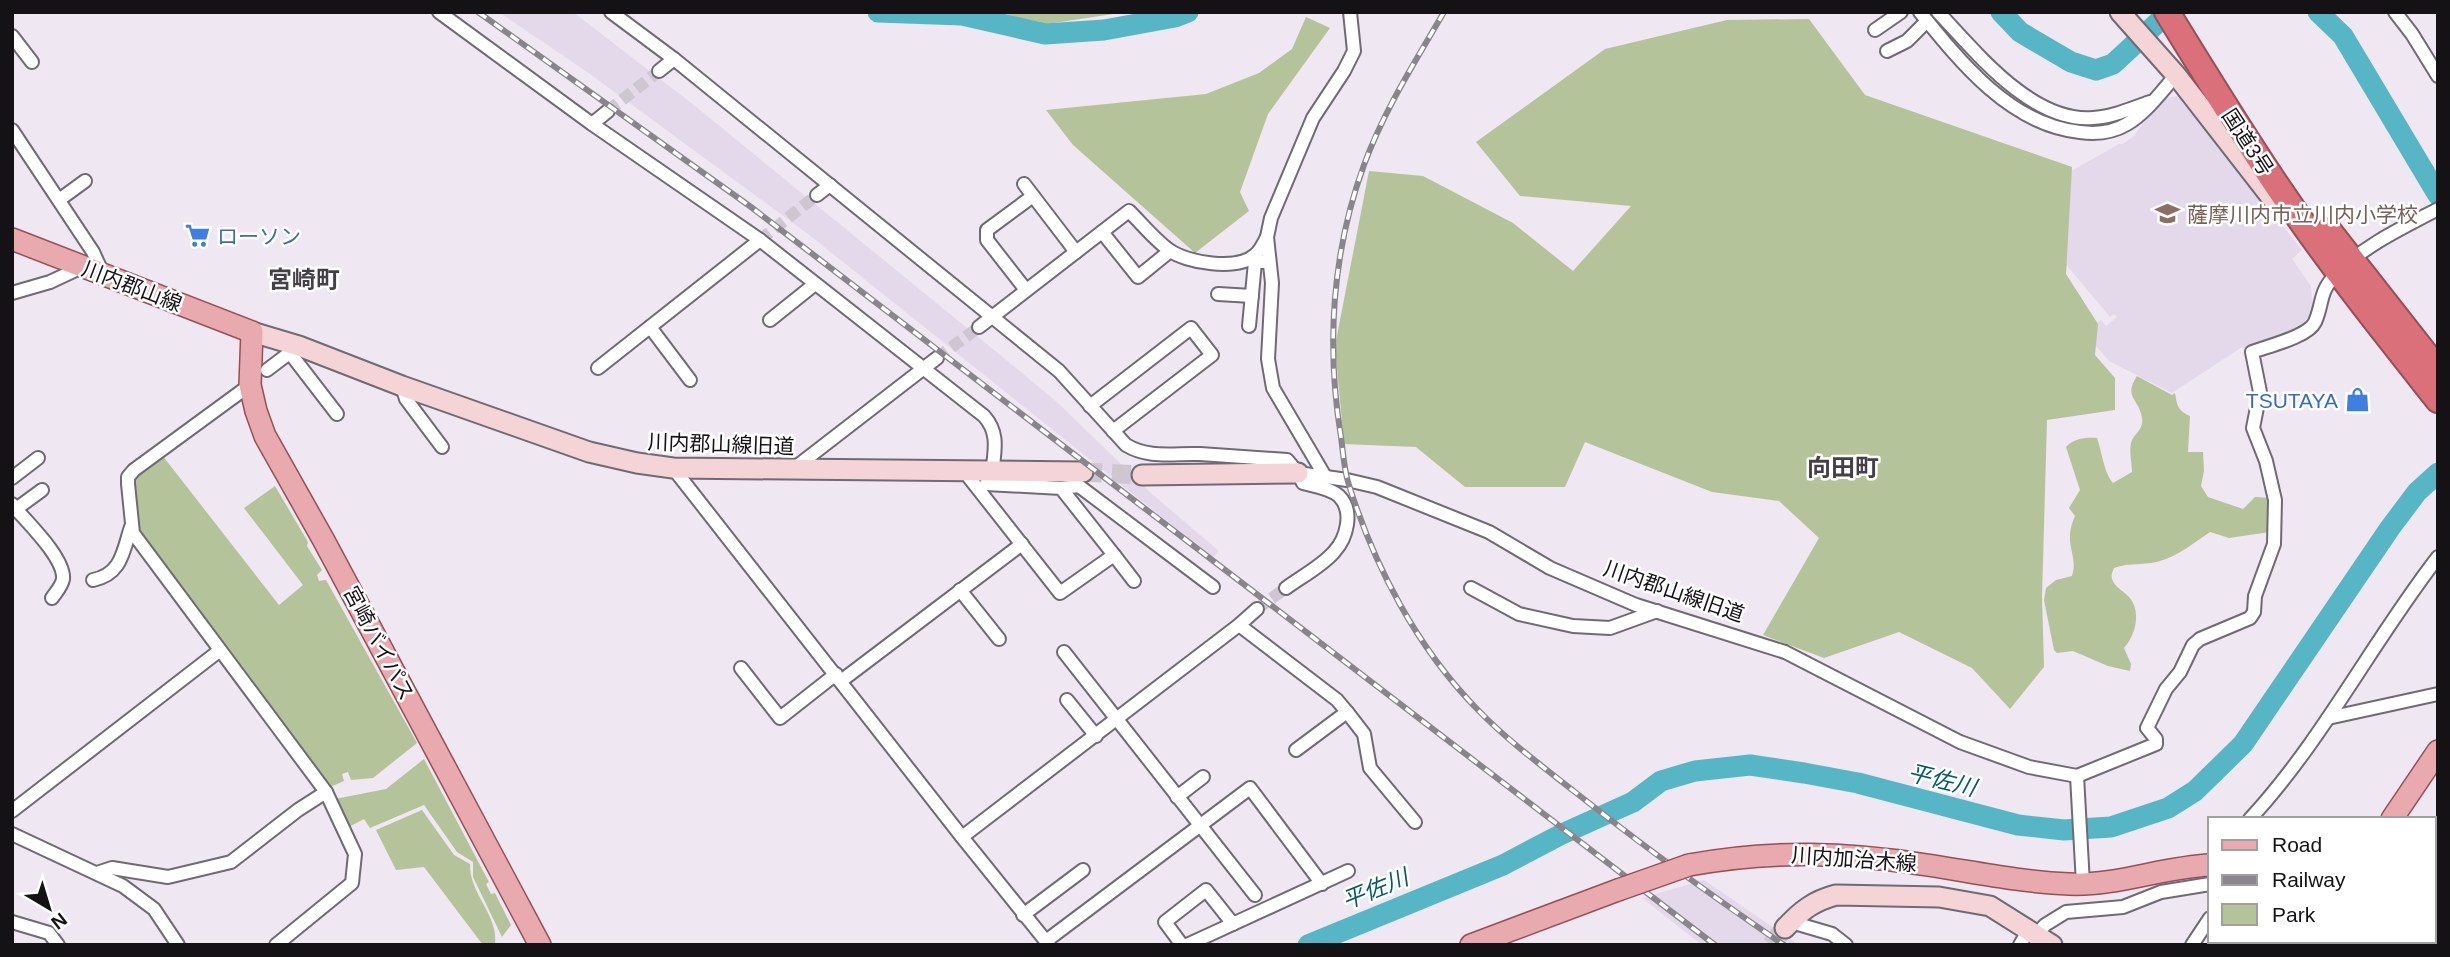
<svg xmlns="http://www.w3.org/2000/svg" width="2450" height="957" viewBox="0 0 2450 957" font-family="Helvetica,'Noto Sans JP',sans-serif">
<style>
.built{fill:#e4d9ea}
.green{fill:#b5c39b}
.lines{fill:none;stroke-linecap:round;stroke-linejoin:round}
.river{stroke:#57b6c5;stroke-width:21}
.street-tunnel{stroke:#cec7d1;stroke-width:12;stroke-dasharray:12 6;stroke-linecap:butt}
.secondary-tunnel{stroke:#cec7d1;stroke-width:19;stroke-dasharray:19 10;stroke-linecap:butt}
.street-casing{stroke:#706a73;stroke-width:16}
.secondary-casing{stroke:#706a73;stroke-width:23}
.primary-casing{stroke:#955057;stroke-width:24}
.highway-casing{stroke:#955057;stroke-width:28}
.street{stroke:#fff;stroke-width:12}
.secondary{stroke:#f4d4d7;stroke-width:19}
.primary{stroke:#e9aaaf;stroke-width:21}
.highway{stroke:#da717a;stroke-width:24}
.rail-casing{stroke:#8a848c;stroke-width:6}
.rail{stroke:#fff;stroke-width:3.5;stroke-dasharray:10;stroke-linecap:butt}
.primary-bridge-casing{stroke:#955057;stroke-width:24;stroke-linecap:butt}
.primary-bridge{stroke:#e9aaaf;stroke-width:21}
.labels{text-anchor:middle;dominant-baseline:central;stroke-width:5;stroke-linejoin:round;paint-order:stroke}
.street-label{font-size:21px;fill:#141215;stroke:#fff}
.education-label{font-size:21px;fill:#785e54;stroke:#fff;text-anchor:start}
.shop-label{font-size:21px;fill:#366cbe;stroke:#fff;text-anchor:start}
.water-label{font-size:23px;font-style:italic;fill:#065b67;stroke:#fff}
.quarter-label{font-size:24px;font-weight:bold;fill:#453f48;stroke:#fff}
</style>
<rect width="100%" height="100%" fill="#efe7f2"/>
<g class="built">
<path d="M499 12H573L695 106 1021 372 1059 404 1152 494 1219 551 1213 558 808 234 590 74Z"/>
<path d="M2177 96 2302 250 2292 259 2311 286 2312 302 2311 313 2298 332 2248 349 2242 347 2172 393 2109 361 2084 332 2101 320 2106 326 2117 317 2114 314 2110 317 2064 262 2059 178 2119 144H2123L2134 136 2156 105 2165 98Z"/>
<path d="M1704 880 1799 945H1702L1642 898Z"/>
</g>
<g class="green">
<path d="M1000 12H1126L1041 25Z"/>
<path d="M1306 17 1330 28 1268 114 1240 192 1249 211 1195 253 1073 145 1046 110 1206 94 1259 73 1292 49Z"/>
<path d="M1809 19 1865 95 2072 167 2066 274 2098 324 2095 355 2115 378V410L2047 420 2042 597 2044 667 2010 709 1972 668 1899 632 1824 658 1763 635 1819 538 1779 501 1712 492 1585 442 1565 487H1465L1416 447 1344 444 1335 346 1369 171 1423 176 1513 223 1573 271 1631 206 1520 196 1476 142 1605 49 1727 20Z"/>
<path d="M2137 376 2172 395 2175 393C2177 405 2178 411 2190 416L2188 452H2203L2204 471 2201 486 2208 497 2243 509 2255 497 2271 498 2270 532 2229 538 2210 532C2195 542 2178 556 2160 561 2145 566 2130 562 2114 568 2112 573 2111 574 2112 579 2114 586 2123 591 2128 596 2142 610 2136 635 2124 648L2131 664 2130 671 2108 666 2073 651 2057 653 2054 650 2044 600 2046 588 2056 580 2072 576C2079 555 2062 545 2075 516L2069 508 2080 490 2066 447C2074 438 2086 437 2097 438 2102 452 2104 473 2113 483L2132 472C2132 464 2129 451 2131 443 2134 433 2144 430 2142 418 2139 398 2123 398 2137 376Z"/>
<path d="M162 455 279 605 303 585 244 508 275 486 308 542 307 546 322 570 317 575 319 581 326 580 417 743 373 778 351 780 348 772 342 774 344 781 328 788 139 533 133 479Z"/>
<path d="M424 759 489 882 486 884 491 894 495 893 511 925 502 937 473 877V862L457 852 424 805 370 828 364 819 347 828 335 799 386 789Z"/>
<path d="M422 810 454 855 470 864C469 894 499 915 495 945H483L424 867 396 870 376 830Z"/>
</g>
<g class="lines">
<g class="river">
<path d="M878 12 962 15 1045 34 1104 30 1175 17 1188 12"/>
<path d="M2001 12 2020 32 2071 62 2096 70 2113 64 2169 12"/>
<path d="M2318 12 2343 36 2438 195"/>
<path d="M1308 945 1503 865 1562 834 1633 802 1661 781 1695 771 1750 765 1804 773 1858 783 2018 825 2064 830 2111 827 2168 808 2195 791 2243 744 2390 528 2417 492 2438 473"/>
</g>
<g class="street-tunnel">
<path d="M608 111 659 71"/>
<path d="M760 240 817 195"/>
<path d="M937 358 979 327"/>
<path d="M1257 609 1286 588"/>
</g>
<g class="secondary-tunnel">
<path d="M1083 472 1142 475"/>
<path d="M1771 945 1785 928"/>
</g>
<defs>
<g id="street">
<path d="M439 12 592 124 760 240 984 416C1003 437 991 459 992 484"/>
<path d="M611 12 674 59 1059 371 1126 445C1149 459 1174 453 1200 454 1229 456 1258 458 1287 460L1298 473 1303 483C1314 486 1330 488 1339 496 1354 511 1347 538 1334 552 1322 566 1301 577 1286 588"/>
<path d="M1920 12C1961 63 2011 125 2080 132 2095 134 2112 133 2127 124 2146 113 2161 92 2176 75"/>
<path d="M1938 12C1976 52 2032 123 2093 118 2113 117 2132 108 2150 102"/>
<path d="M2395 12 2412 34 2438 76"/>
<path d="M1875 30 1901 12"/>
<path d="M12 36 32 62"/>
<path d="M1887 51 1907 41 1927 21"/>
<path d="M659 71 674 59"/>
<path d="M592 124 608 111"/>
<path d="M12 130 93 252 103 274"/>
<path d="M1024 184 1076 252"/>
<path d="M817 195 830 185"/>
<path d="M59 200 85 181"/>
<path d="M1102 232 1138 277 1170 251"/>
<path d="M1026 290 987 240V230L1033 196"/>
<path d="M12 293 50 282 82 267"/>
<path d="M1218 294 1252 296"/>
<path d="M770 320 815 284"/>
<path d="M1249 326 1255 262H1267"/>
<path d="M650 327 690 380"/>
<path d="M979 327 1129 211C1142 224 1155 240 1169 250 1187 263 1237 271 1255 255 1260 251 1264 243 1267 237"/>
<path d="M290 353 337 414"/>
<path d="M598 368 760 240"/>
<path d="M267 370 296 348"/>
<path d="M250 385 134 470 128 477V484L133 533 326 792 355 854 352 883 276 945"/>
<path d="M402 386 406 399 442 447"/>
<path d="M1090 406 1191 328 1212 355 1113 431"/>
<path d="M673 468 962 837 1049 945"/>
<path d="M792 470 937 358"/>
<path d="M964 471 1060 593 1114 555 1134 581"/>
<path d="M1298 473 1347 480 1377 487 1489 532 1550 568 1636 605 1785 652 1960 742 2029 767 2077 776"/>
<path d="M12 478 38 458"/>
<path d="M1326 478 1273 388 1268 359 1272 283 1267 237 1271 218 1313 118 1344 71 1354 51 1350 12"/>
<path d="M986 484 1061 488 1114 555"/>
<path d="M1061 488 1079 486 1213 587"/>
<path d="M12 504 16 509 42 490"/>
<path d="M16 509C29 524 65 559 63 579 62 586 56 592 52 598"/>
<path d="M93 580C122 574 123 551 131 527"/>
<path d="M1471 588 1519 614 1573 626 1610 628 1657 611"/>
<path d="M960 590 999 639"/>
<path d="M1239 625 1337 700 1347 712 1296 750"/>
<path d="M1064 652 1255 895"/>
<path d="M741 668 780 718 836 674"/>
<path d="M841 681 1022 544"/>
<path d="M1067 700 1096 736"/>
<path d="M1347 712 1364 734 1370 768 1415 822"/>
<path d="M2328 718 2438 694"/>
<path d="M2077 776 2156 744V739L2147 728 2166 689 2180 672 2193 645 2200 639 2250 618 2254 612 2255 596 2274 544 2275 500 2266 461 2253 428 2260 392 2252 352C2268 346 2308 337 2315 322 2324 301 2318 293 2337 273 2365 245 2404 227 2438 209"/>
<path d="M2077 776 2083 884"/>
<path d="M1177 797 1203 777"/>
<path d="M12 811 219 651"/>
<path d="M2250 819C2323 740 2372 642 2438 557"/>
<path d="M12 834 123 886 154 909 178 945"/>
<path d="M962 837 1239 625 1257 609"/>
<path d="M97 873 112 868 168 877 231 862 298 810 326 792"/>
<path d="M1023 915 1083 870"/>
<path d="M12 922 49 933 58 945"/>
<path d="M1791 922 1832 934 1846 945"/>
<path d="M2037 934 2045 925 2066 912 2123 907 2161 892 2210 884"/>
<path d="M1046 941 1250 788 1322 884"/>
<path d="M2373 941 2378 945"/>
<path d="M1182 945 1165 922 1206 890 1233 924"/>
<path d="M1187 945 1348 871"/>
<path d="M2020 945 2029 929"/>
<path d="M2192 945 2210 918"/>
</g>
<g id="secondary">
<path d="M2120 12 2176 75 2274 201"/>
<path d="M252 332 299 346 402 386 589 452 637 463 673 468 1083 472"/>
<path d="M1142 475 1298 473"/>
<path d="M1785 928C1801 911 1813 901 1836 895L1939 897 1990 906 2052 945"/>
<path d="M2308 945 2310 941"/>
</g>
<g id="primary">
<path d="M12 239 252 332 250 385 256 411 265 436 323 539 540 945"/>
<path d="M2392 819 2438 751"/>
<path d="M1689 865C1771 850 1845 852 1927 865 1974 872 2020 882 2069 884 2117 886 2163 867 2210 865"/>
<path d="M1471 945 1618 890"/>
</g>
<g id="highway">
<path d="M2167 12C2205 74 2243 136 2284 196 2332 267 2385 333 2438 400"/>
<path d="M2329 231 2438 370"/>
</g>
</defs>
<use href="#street" class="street-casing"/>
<use href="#secondary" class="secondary-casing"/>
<use href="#primary" class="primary-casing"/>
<use href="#highway" class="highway-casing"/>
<use href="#street" class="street"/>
<use href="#secondary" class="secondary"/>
<use href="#primary" class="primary"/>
<use href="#highway" class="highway"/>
<defs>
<g id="rail">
<path d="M478 12 751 207 1715 945"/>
<path d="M1444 12C1415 62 1384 110 1364 165 1332 252 1326 346 1341 437 1343 452 1344 468 1348 482 1374 566 1417 648 1478 710 1508 741 1542 766 1575 792 1643 846 1712 896 1784 945"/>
</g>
</defs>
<use href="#rail" class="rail-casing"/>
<use href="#rail" class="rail"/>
<defs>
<path id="primary-bridge" d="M1618 890 1689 865"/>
</defs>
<use href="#primary-bridge" class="primary-bridge-casing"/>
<use href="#primary-bridge" class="primary-bridge"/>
</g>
<defs>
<symbol id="school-bare" viewBox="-9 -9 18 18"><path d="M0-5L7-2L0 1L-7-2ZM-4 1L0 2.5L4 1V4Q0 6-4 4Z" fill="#8d6e63" stroke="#fff" stroke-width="2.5" paint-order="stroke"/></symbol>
<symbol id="supermarket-bare" viewBox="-9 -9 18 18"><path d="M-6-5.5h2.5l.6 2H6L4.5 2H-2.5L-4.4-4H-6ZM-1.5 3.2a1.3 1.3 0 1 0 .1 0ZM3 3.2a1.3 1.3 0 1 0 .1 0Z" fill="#3f7fe0" stroke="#fff" stroke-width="2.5" paint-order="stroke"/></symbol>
<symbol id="shop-bare" viewBox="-9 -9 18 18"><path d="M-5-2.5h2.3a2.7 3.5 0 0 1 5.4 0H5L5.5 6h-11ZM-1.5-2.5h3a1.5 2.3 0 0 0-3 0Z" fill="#3f7fe0" stroke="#fff" stroke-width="2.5" paint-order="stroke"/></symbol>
</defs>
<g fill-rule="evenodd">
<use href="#school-bare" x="2150" y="196" width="35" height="35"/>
<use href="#supermarket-bare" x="180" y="218" width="35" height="35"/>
<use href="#shop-bare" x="2340" y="382" width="35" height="35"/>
</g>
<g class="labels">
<g class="street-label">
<text transform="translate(2248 142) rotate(57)">国道3号</text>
<text transform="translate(132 286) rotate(21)">川内郡山線</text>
<text transform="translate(721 444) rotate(2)">川内郡山線旧道</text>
<text transform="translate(1674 591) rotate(19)">川内郡山線旧道</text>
<text transform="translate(379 643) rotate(62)">宮崎バイパス</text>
<text transform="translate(1854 859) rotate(4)">川内加治木線</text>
</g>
<g class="education-label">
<text x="2187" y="214">薩摩川内市立川内小学校</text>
</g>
<g class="shop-label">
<text x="217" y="236">ローソン</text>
<text x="2338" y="400" text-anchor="end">TSUTAYA</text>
</g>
<g class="water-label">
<text transform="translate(1942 780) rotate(14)">平佐川</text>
<text transform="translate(1375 889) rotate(-22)">平佐川</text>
</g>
<g class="quarter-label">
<text x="304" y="279">宮崎町</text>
<text x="1843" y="467">向田町</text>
</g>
</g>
<rect width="2450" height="957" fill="none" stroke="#141215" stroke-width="28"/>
<rect x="2208" y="817" width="228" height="126" fill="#ffffff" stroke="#a1a0a1" stroke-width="2"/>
<rect x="2222" y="840" width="35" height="10" fill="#e9aaaf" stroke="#a1a0a1" stroke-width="2"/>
<text x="2272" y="852" font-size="21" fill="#141215">Road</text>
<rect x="2222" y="875" width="35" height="10" fill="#8a848c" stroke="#a1a0a1" stroke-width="2"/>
<text x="2272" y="887" font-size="21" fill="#141215">Railway</text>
<rect x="2222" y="904" width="35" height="21" fill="#b5c39b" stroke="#a1a0a1" stroke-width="2"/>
<text x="2272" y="922" font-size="21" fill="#141215">Park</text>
<g transform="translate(49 908) rotate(142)" stroke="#ffffff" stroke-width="5" paint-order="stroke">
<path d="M0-5L12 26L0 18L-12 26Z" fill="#141215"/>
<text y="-10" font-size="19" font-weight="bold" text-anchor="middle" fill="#141215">N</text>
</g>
</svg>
